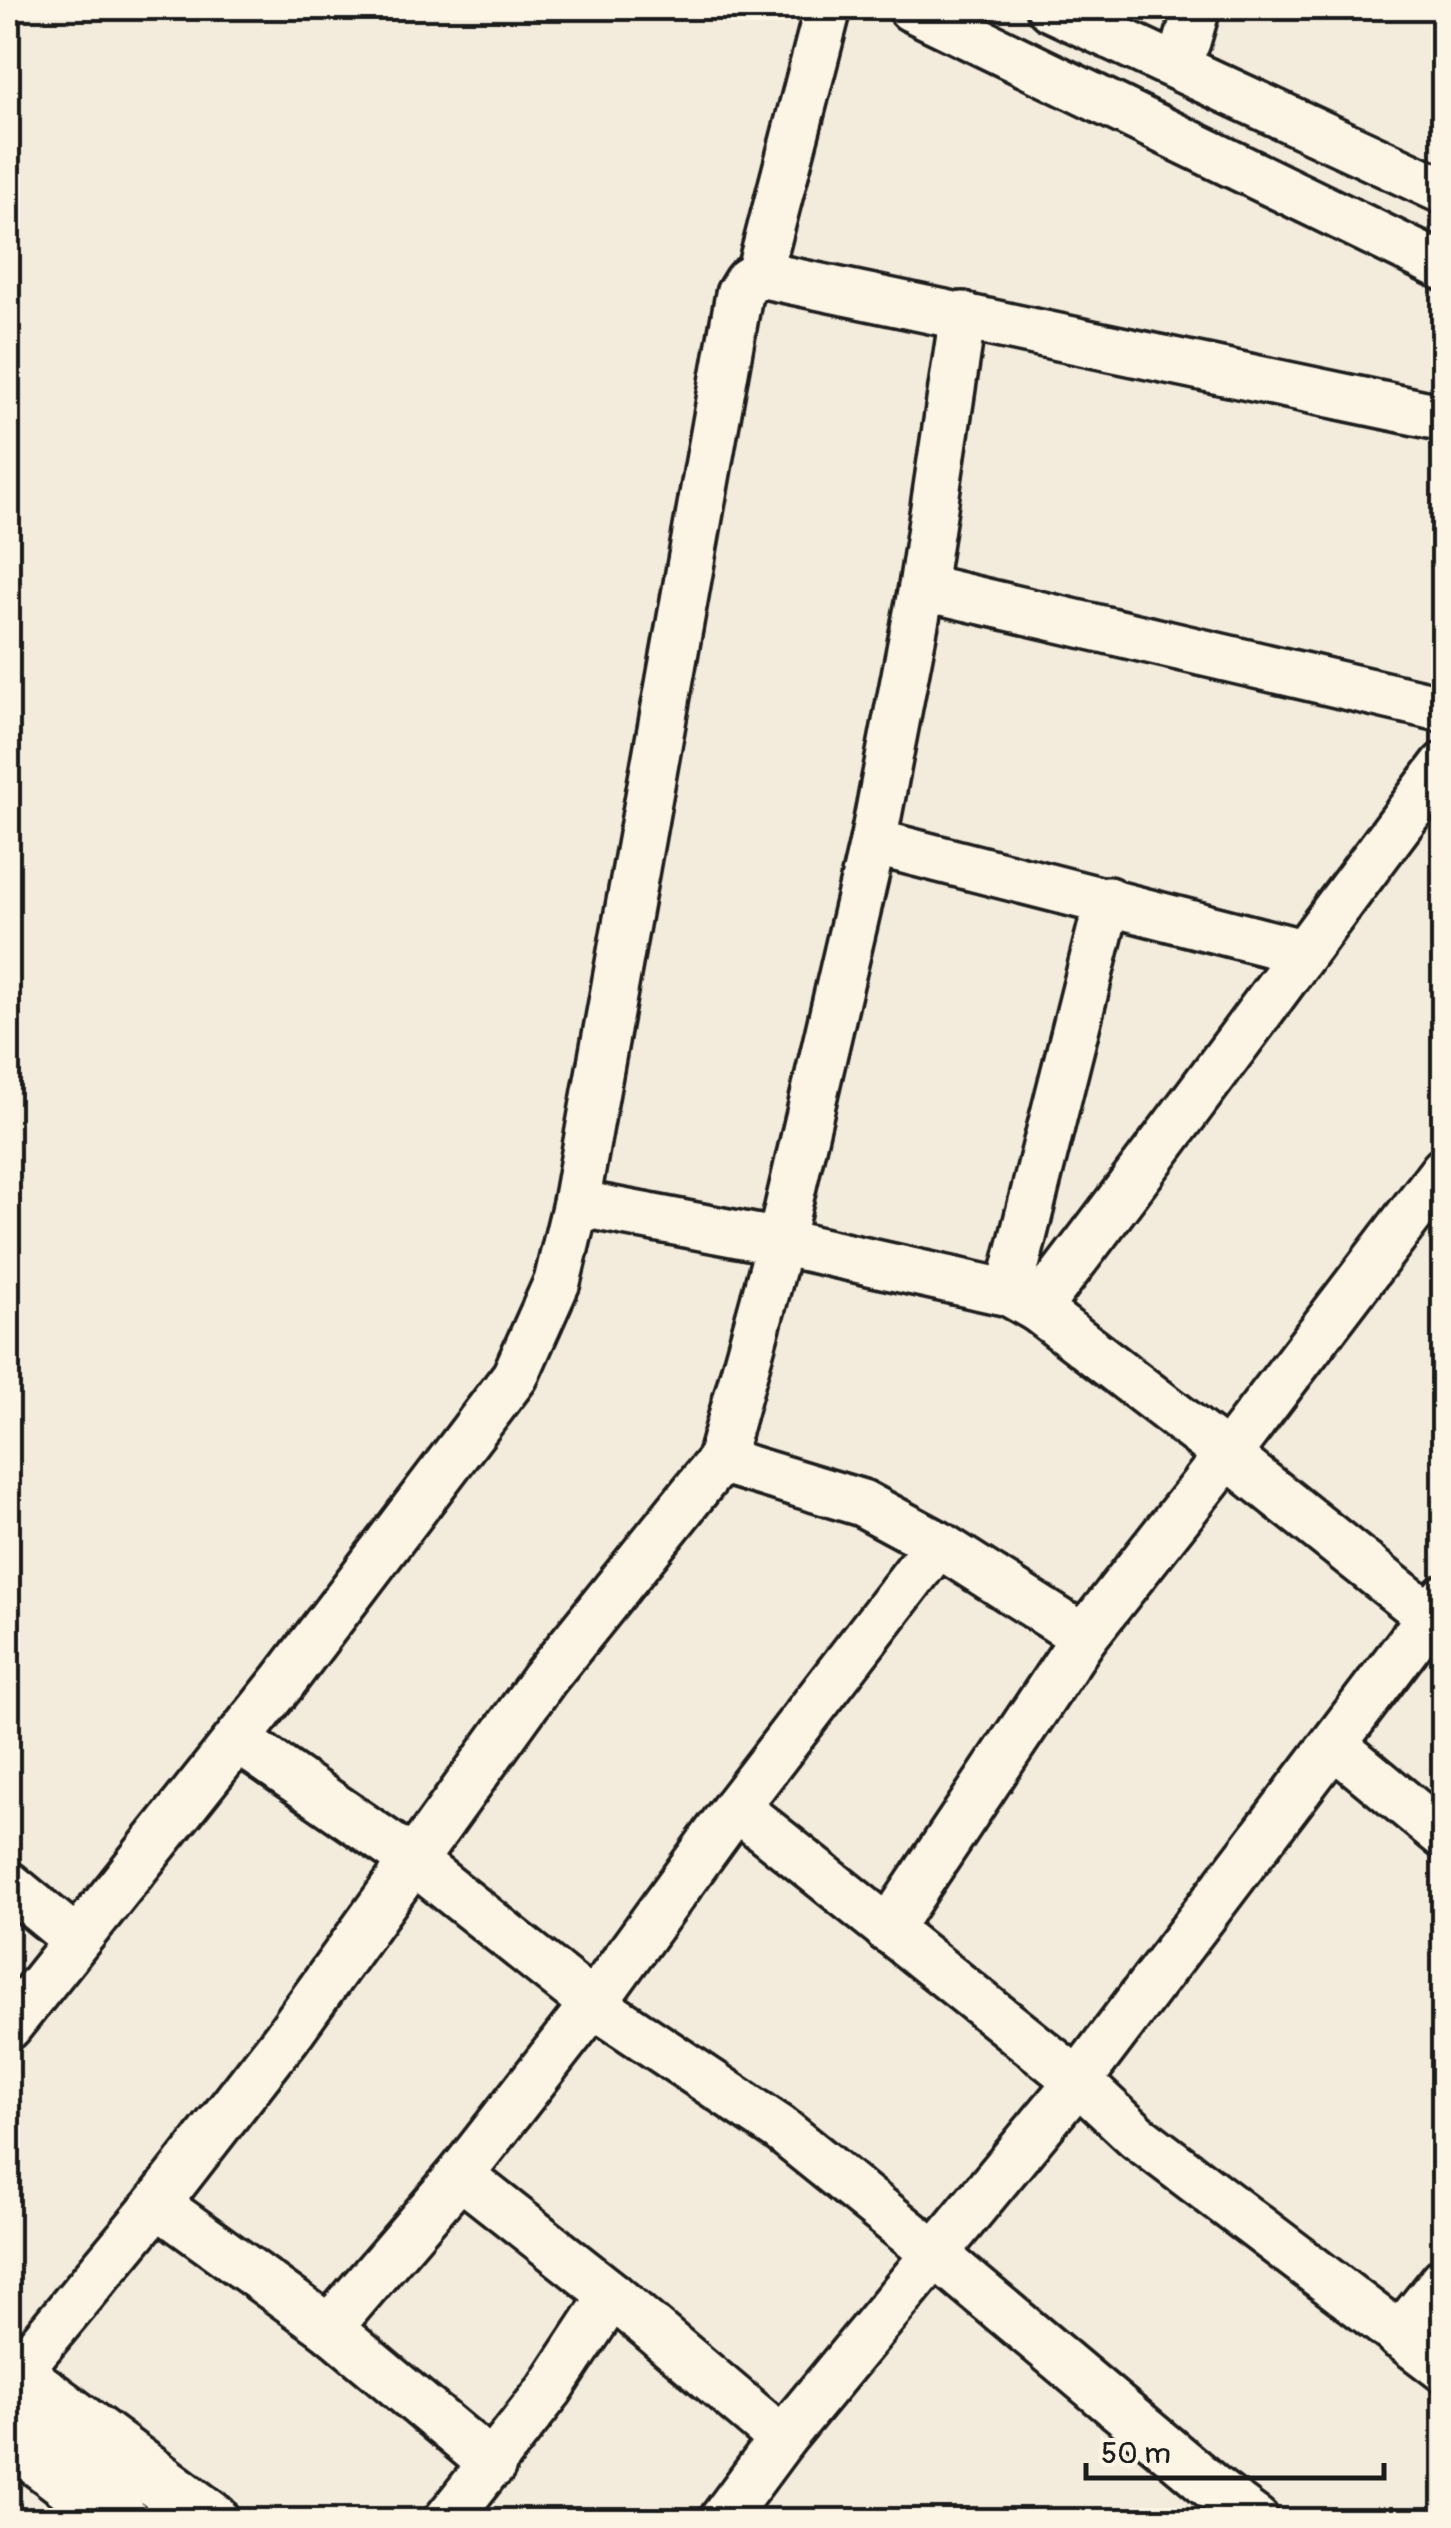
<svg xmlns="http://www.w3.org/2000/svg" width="1451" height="2528" viewBox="0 0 1451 2528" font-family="Pangolin,sans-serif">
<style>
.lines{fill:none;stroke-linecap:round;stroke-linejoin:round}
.minor-casing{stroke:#1c1c1c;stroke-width:52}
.major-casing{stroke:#1c1c1c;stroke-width:62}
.minor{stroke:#fcf5e5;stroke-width:45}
.major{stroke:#fcf5e5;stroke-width:55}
</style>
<rect width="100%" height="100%" fill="#f3ecdd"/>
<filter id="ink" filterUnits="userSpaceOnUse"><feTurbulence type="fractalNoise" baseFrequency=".01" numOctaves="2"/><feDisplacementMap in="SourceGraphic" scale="20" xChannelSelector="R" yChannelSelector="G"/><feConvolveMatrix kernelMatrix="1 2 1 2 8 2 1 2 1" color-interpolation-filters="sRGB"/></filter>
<g filter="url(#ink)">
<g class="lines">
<defs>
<g id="minor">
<path d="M911 8 1444 267"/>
<path d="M1050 8 1444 191"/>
<path d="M1187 42 1197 8"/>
<path d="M759 274 828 8"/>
<path d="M922 587 1444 709"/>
<path d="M873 842 1302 952"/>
<path d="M576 1203 780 1242 873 842 922 587 963 315"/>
<path d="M1009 1293 1108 900"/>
<path d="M1037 1309 1227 1455 1444 1170"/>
<path d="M720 1460 862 1503 938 1544 1084 1637 1227 1455 1444 1628"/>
<path d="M238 1740 412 1860 593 2004 779 2128 935 2254 1217 2491 1256 2520"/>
<path d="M1334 1745 1444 1836"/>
<path d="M736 1807 1078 2081 1137 2136 1444 2369"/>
<path d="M8 1884 76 1940"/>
<path d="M888 1930 1084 1637"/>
<path d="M8 2027 283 1682 515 1376 557 1282 576 1203 739 294 747 281 759 274 1444 418"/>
<path d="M460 2175 612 2295 782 2439"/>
<path d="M157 2204 329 2328 493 2465"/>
<path d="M329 2328 460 2175 593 2004 736 1807 938 1544"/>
<path d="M1399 2336 1444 2280"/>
<path d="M15 2375 157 2204 286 2038 544 1679 720 1460 780 1242 1009 1293 1037 1309C1175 1130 1307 946 1444 765"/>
<path d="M447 2520 550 2389 612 2295"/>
<path d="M722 2520 782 2439 1078 2081 1444 1598"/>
</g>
<g id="major">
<path d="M8 2369 211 2520"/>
<path d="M8 2435 120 2520"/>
</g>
</defs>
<use href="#minor" class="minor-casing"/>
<use href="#major" class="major-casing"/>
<use href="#minor" class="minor"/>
<use href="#major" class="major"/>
</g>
</g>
<rect width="1451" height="2528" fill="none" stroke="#fcf5e5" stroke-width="40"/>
<rect x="20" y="20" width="1411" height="2488" fill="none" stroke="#1c1c1c" stroke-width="4" filter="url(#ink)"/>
<path d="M1086 2463v15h298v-15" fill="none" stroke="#1c1c1c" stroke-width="5"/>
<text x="1101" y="2463" font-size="30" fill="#1c1c1c" stroke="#fcf5e5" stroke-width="8" paint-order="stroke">50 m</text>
</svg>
